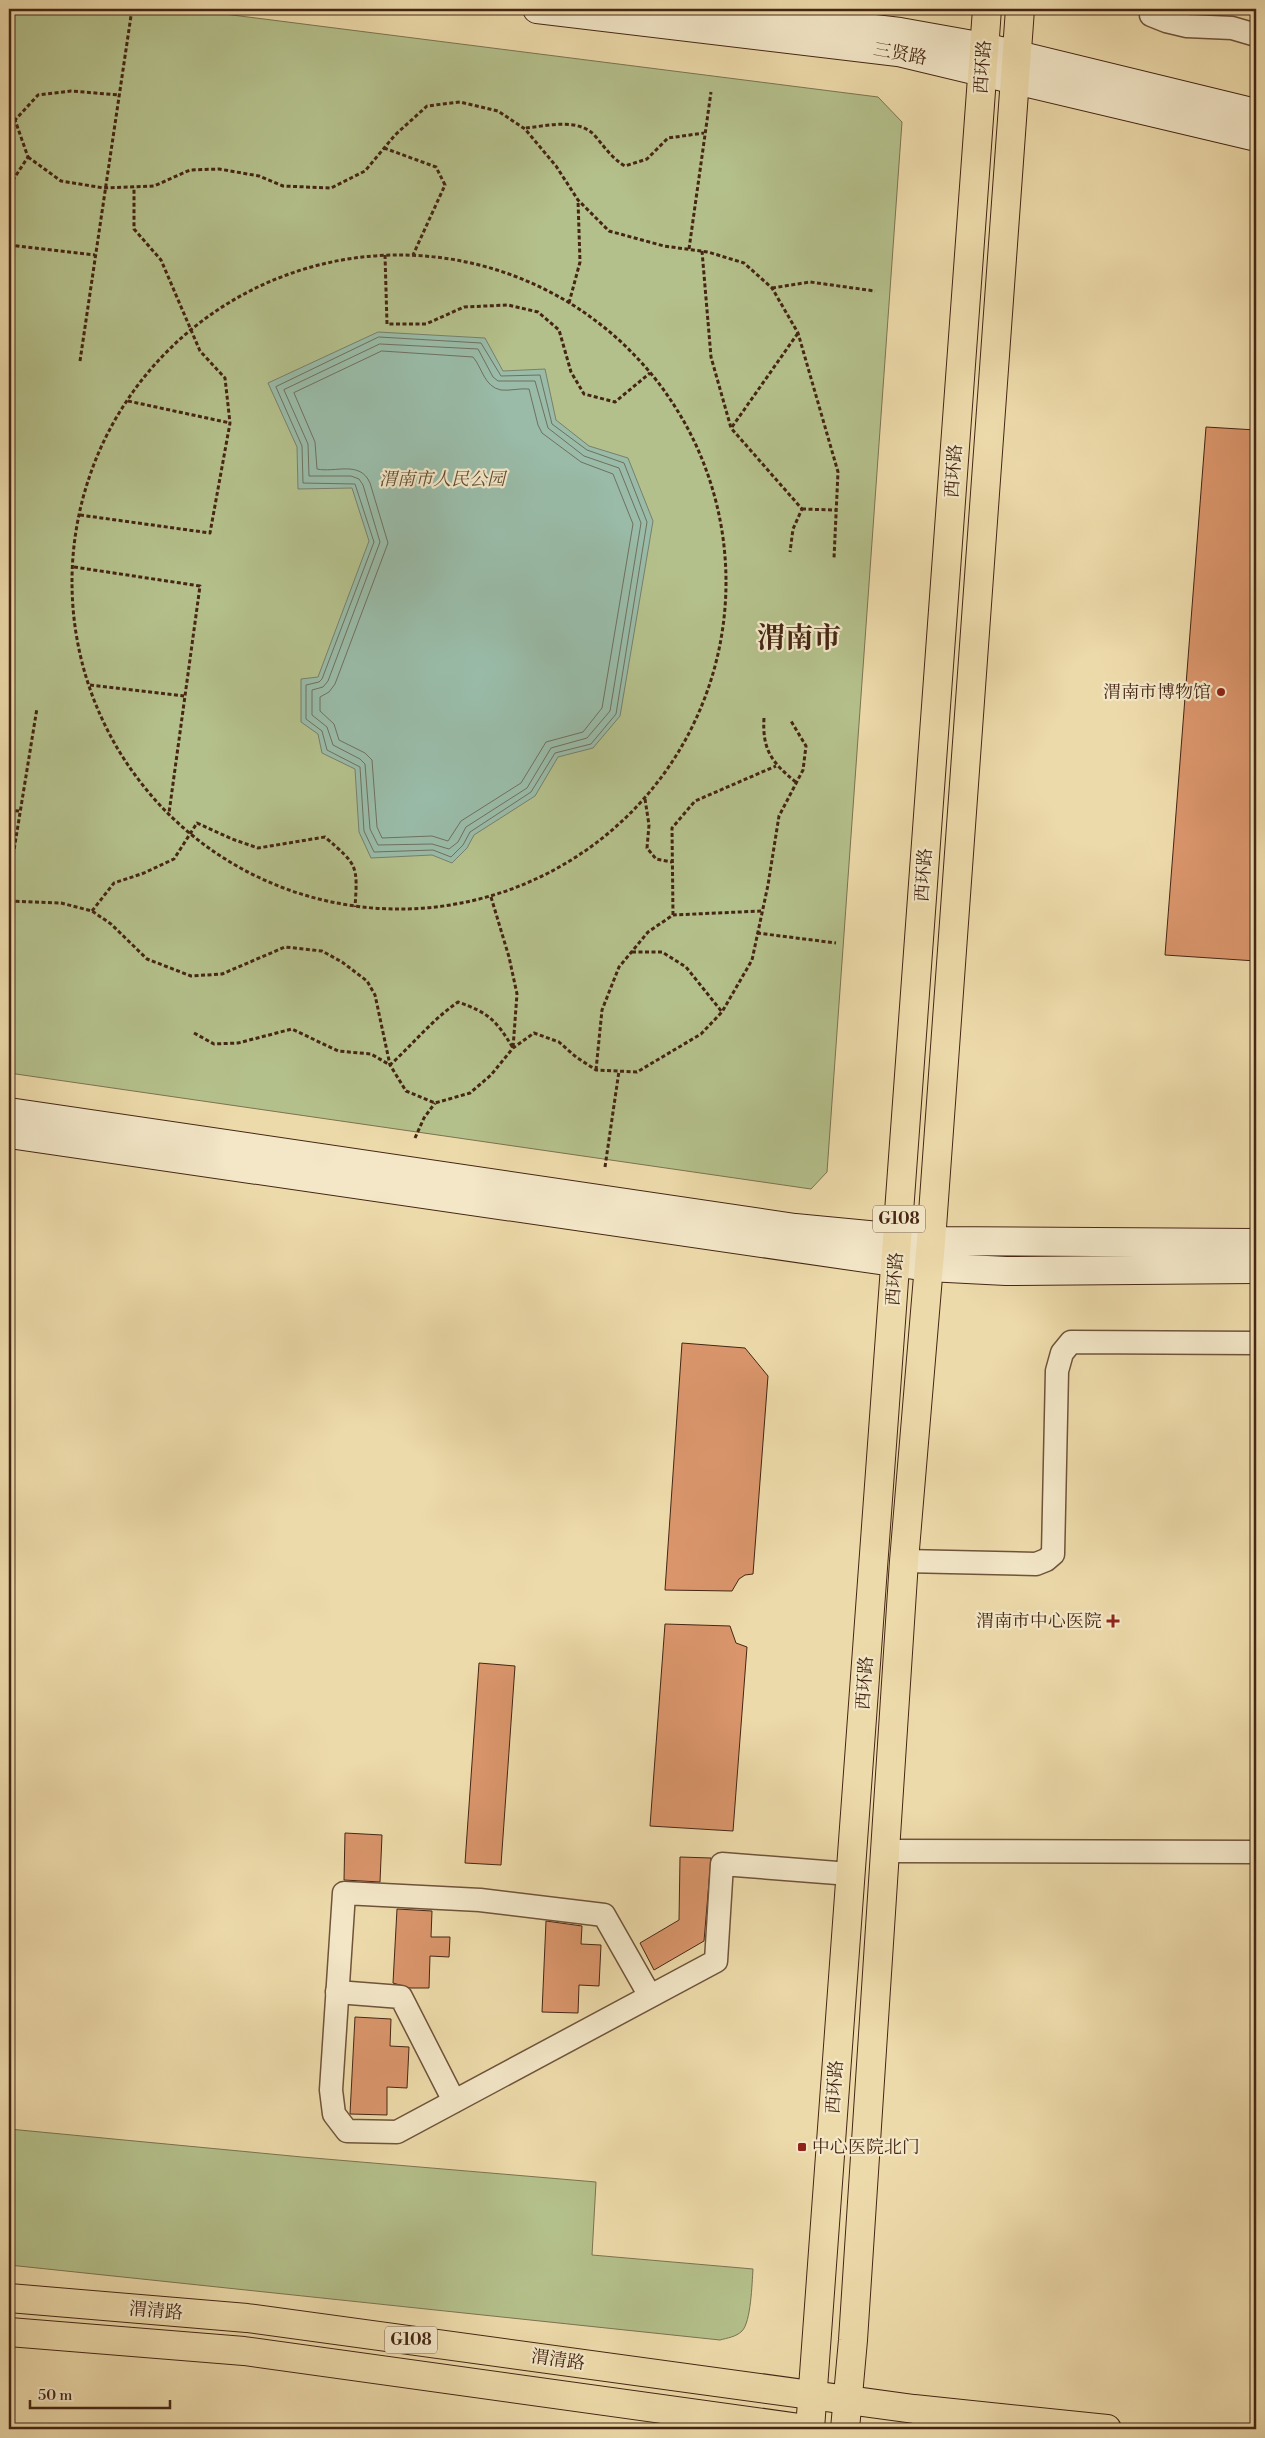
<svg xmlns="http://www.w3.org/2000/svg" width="1265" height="2438" viewBox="0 0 1265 2438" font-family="'Libre Bodoni','Noto Serif SC',serif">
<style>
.green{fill:#b4c08b;stroke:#7c7350}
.water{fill:#99bba8;stroke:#777f6d}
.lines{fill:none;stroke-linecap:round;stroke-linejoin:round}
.shore{stroke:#6f705e;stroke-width:1}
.building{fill:#da956b;stroke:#452614}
.minor-casing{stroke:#6f533a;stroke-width:25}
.secondary-casing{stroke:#452614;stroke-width:30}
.primary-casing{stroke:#452614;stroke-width:30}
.trunk-casing{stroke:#452614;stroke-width:30}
.path{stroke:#452614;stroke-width:3;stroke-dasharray:4 2.5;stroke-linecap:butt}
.minor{stroke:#f3e7c8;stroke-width:22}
.secondary{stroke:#f3e7c8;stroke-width:28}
.primary{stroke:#eddaaa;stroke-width:28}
.trunk{stroke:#eddaaa;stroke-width:28}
.poi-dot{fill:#8f2418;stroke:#f3e7c8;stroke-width:2}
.labels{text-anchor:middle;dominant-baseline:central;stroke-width:4.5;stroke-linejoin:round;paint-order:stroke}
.shield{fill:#f3e7c8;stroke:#79604a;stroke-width:1}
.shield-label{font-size:16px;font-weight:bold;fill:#452614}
.street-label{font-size:18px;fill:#452614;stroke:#f3e7c8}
.park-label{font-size:18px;font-style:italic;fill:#614c32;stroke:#f3e7c8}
.poi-label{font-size:18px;fill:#452614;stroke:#f3e7c8;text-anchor:end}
.town-label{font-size:28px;font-weight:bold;fill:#452614;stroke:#f3e7c8}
</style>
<rect width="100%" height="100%" fill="#eddaaa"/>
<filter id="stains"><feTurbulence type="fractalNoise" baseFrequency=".004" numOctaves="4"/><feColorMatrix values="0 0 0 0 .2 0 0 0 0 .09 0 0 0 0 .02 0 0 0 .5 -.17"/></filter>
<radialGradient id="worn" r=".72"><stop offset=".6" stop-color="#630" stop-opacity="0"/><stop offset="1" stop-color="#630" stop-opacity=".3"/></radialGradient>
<g class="green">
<path d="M9 9H185L878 97 902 122 827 1172 811 1189 9 1073Z"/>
<path d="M9 2129 302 2157 596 2182 592 2255 753 2269C752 2283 751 2322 742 2331 736 2337 727 2338 720 2340L9 2265Z"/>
</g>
<path class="water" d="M378 332 485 338 503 371 545 369 556 420 589 446 628 458 653 521 620 716 593 748 558 757 535 796 474 835 467 848 452 863 432 855 371 858 359 832 355 769 322 753 318 734 301 722V679L318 677 369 541 352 488 298 489 297 447 268 383Z"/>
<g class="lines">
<g class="shore">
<path d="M379 337 481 343 501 376 540 375 552 424 587 450 624 463 647 522 616 714 591 744 555 753 531 792 470 832 463 845 451 857 433 850 374 852 364 831 360 767 327 750 322 731 306 719V685L319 682 322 679 374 542 355 484 303 483 302 446 276 387Z"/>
<path d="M380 344 478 349 493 377 498 381H535L548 428 584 456 619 468 641 523 610 711 587 738 551 748 527 788 466 827 458 842 449 849 432 844 378 845 370 829 365 764 360 759 333 745 327 727 312 715V690L323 687 328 681 380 542 363 485 359 479 351 476H309L308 444 284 390Z"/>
<path d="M382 351 473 357C482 367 484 387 501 390 510 391 520 388 529 389L538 425 542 433 581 462 613 474 633 524 602 708 583 732 546 742 521 783 461 821 448 841 432 836 382 838 377 827 372 760 365 753 339 740 334 724 320 711V697L329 692 335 684 388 543 370 483C360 460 335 473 317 469L315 442 294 393Z"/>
</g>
</g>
<g class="building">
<path d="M1206 427 1256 430V961L1165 955Z"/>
<path d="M682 1343 745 1348 768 1376 753 1574 745 1575 739 1579 732 1591 665 1590Z"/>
<path d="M665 1624 730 1626 736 1643 747 1647 733 1831 650 1826Z"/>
<path d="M479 1663 515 1666 501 1865 465 1863Z"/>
<path d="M345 1833 382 1835 380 1882 344 1880Z"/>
<path d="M680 1857 711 1858 704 1941 654 1970 640 1943 679 1920Z"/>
<path d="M397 1909 432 1911 431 1937H450L449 1957 430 1956 429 1988H410L393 1983Z"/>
<path d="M546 1921 582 1926 581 1944 601 1945 599 1986 579 1985 578 2013 542 2012Z"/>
<path d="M355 2017 391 2019 390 2046 409 2047 407 2088 387 2087V2115L350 2114Z"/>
</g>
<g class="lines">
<defs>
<g id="minor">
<path d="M1153 9 1151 15 1166 21 1187 26 1232 28 1256 35"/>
<path d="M904 1561 1036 1564 1046 1560 1053 1554 1057 1371 1062 1353 1071 1342 1256 1343"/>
<path d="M885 1851 1256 1852"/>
<path d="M337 1992 401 1997 454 2101"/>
<path d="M650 1996 604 1915 480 1900 344 1893 331 2090 334 2114 347 2131 397 2132 716 1961 722 1864 850 1874"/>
</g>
<g id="secondary">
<path d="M537 9 898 52 1256 137"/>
<path d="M704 9 900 32 984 47 1256 113"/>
<path d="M9 1112 795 1228 931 1241 1256 1243"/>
<path d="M9 1134 928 1267 1006 1271 1256 1269"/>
</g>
<g id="primary">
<path d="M810 2429 987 9"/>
<path d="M845 2429 853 2340 904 1561 931 1241 1020 9"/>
</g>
<g id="trunk">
<path d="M9 2298 247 2318 914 2409 1107 2429"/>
<path d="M9 2332 244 2351 807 2429"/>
</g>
</defs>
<use href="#minor" class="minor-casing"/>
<use href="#secondary" class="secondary-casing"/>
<use href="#primary" class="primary-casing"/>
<use href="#trunk" class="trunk-casing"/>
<g class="path">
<path d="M9 107 15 120 38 95 71 91 119 95"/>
<path d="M526 128C547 126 580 117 596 137 606 149 612 158 625 166L647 159 668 138 704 133"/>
<path d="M384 148 436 167 445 185 413 255"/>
<path d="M28 157 61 181 104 188 154 186 190 170 219 169 259 176 283 186 331 188 365 171 395 135 427 106 460 102 498 111 525 129 556 166 578 200 609 231 664 246 708 252 744 263 772 288 798 333 838 472 834 558"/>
<path d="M9 186 28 157 15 120"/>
<path d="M9 245 95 255"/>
<path d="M689 249 711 92"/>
<path d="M702 251 711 357 731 428 802 509 793 529 790 552"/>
<path d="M385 255 387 324H426L464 307 508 305 538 312 559 330 571 372 584 394 615 402 650 373"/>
<circle cx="399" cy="582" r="327"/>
<path d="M772 288 810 282 875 291"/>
<path d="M569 303 580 262 578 200"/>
<path d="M80 361 132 9"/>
<path d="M128 401 230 423"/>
<path d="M732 427 798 333"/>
<path d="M802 509 836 510"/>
<path d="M80 515 210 533 230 423 225 378 200 351 161 260 134 229V187"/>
<path d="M74 567 200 586 169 813"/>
<path d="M90 685 184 696"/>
<path d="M764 718C762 750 772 763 797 783"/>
<path d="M645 799 649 825 647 848 656 859 672 862"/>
<path d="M9 810 19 811"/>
<path d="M9 881 37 708"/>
<path d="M491 897 509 957 517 994 513 1048"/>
<path d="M9 901 61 903 92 911 111 924 147 959 191 976 222 974 285 947 322 951 342 962 367 981 375 995 390 1065 406 1091 435 1103 470 1093 491 1075 513 1048 534 1033 559 1042 576 1057 596 1070 637 1072 701 1034 722 1012 752 960 768 885 779 816 803 770 806 746 791 721"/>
<path d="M92 911 114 883 144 873 174 859 197 823 232 839 258 848 325 837C357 865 358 864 355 907"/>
<path d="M673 915 672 828 695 801 776 766"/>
<path d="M757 933 836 943"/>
<path d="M632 952H662L686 967 722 1012"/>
<path d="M194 1033 214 1044 238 1043 292 1029 338 1051 371 1054 390 1065C413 1044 432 1020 458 1002 489 1013 496 1020 513 1048"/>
<path d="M596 1070 602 1010 619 967 648 932 673 915 761 911"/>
<path d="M415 1138 424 1118 435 1103"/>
<path d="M605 1167 619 1071"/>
</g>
<use href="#minor" class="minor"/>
<use href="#secondary" class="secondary"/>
<use href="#primary" class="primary"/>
<use href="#trunk" class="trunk"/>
</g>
<g class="poi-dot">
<circle cx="1221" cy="692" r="5"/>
<path d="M1110.5 1613.5h5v5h5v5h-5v5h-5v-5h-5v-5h5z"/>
<rect x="797" y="2142" width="10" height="10" rx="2.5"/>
</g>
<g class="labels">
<g class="shield">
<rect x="873" y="1205.5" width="52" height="27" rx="4"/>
<rect x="385" y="2326.5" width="52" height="27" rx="4"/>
</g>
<g class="shield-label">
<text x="899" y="1219">G108</text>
<text x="411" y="2340">G108</text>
</g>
<g class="street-label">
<text transform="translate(900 54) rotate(10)">三贤路</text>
<text transform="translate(983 67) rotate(-86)">西环路</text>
<text transform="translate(954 471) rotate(-86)">西环路</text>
<text transform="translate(924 875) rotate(-86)">西环路</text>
<text transform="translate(895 1279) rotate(-86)">西环路</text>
<text transform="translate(865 1683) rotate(-86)">西环路</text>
<text transform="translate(835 2087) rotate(-86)">西环路</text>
<text transform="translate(156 2311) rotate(5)">渭清路</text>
<text transform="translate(558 2360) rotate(8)">渭清路</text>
</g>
<g class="park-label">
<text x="442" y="479">渭南市人民公园</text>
</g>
<g class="poi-label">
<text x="1211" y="692">渭南市博物馆</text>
<text x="1102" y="1621">渭南市中心医院</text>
<text x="812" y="2147" text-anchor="start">中心医院北门</text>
</g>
<g class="town-label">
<text x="799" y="638">渭南市</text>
</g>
</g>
<rect width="1265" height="2438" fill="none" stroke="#eddaaa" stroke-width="30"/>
<rect x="10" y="10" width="1245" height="2418" fill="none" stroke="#452614" stroke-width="2.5"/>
<rect x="15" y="15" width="1235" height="2408" fill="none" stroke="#452614"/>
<path d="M30 2400v8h140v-8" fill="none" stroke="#452614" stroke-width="2.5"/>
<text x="38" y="2400" font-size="15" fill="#452614" stroke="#f3e7c8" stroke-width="4" paint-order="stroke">50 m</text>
<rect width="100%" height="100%" filter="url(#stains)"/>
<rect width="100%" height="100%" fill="url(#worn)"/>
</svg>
